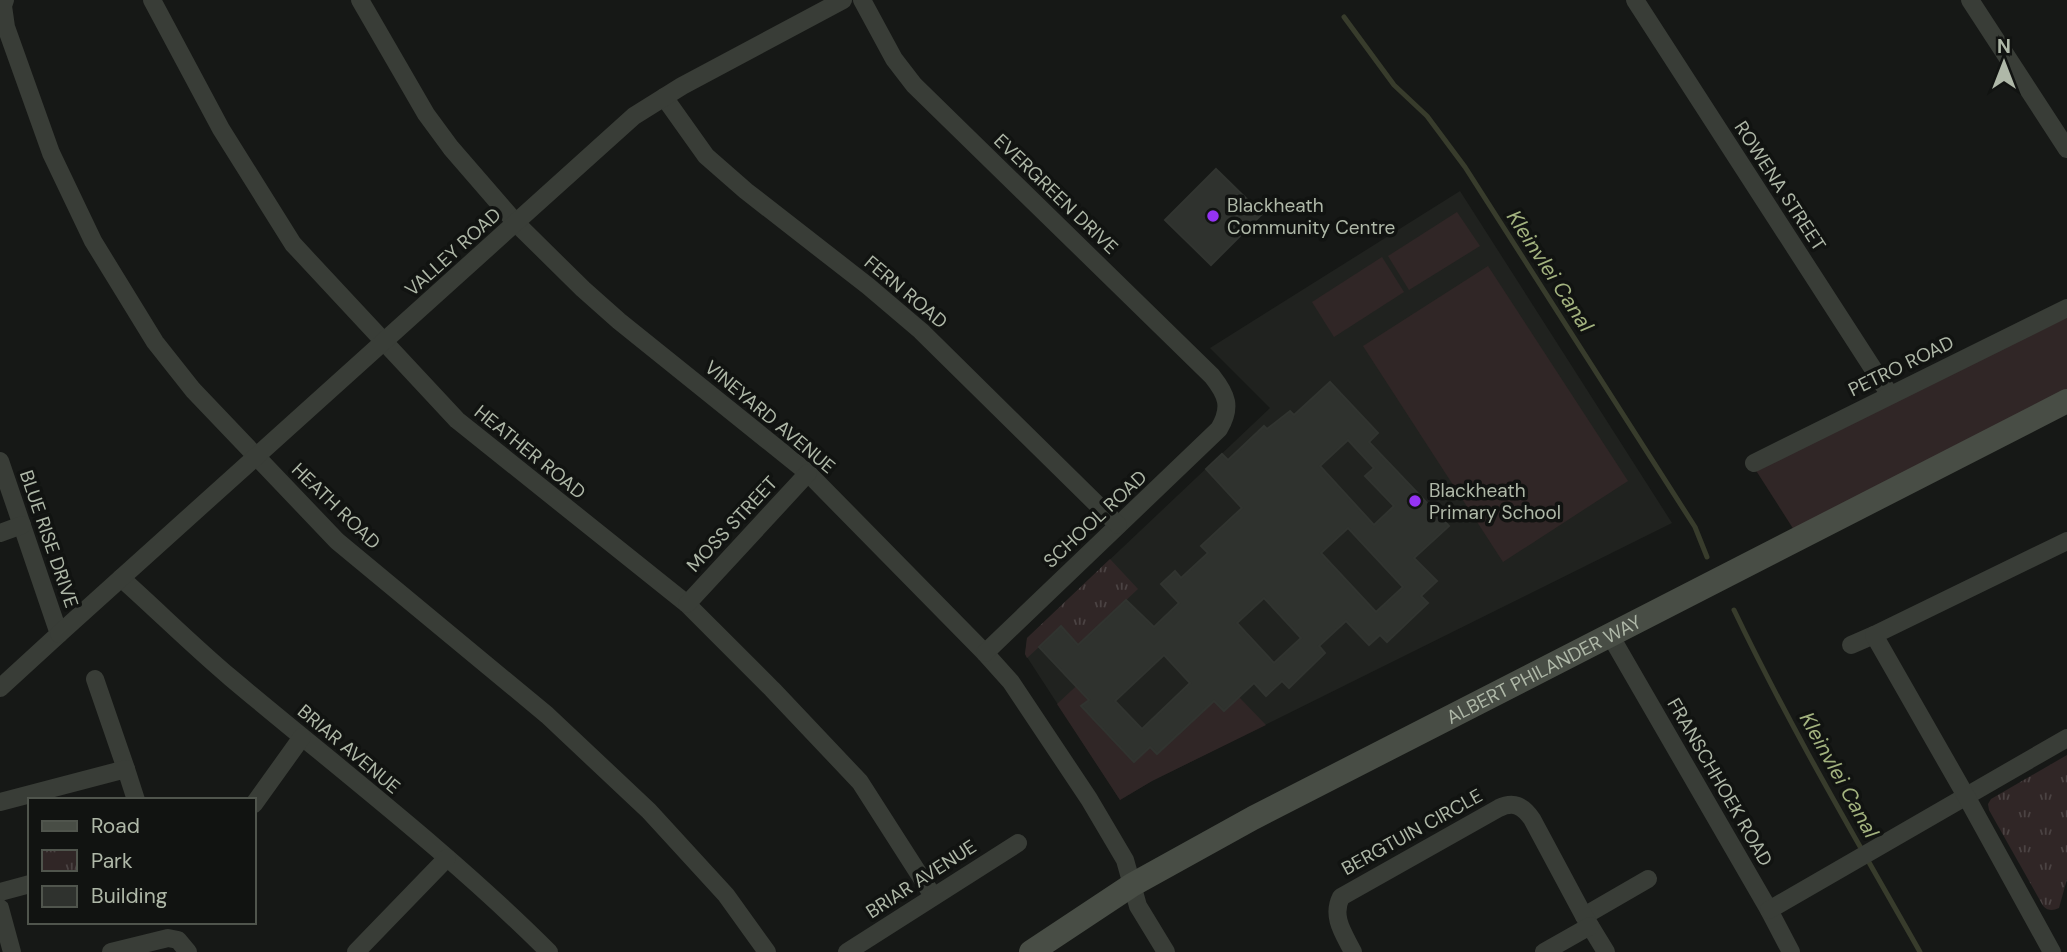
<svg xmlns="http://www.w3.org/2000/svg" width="2067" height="952" viewBox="0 0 2067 952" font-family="'DM Sans',sans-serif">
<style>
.built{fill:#20221f}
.green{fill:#302626}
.park{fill:url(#park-tufts)}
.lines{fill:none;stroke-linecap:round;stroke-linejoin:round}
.stream{stroke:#383c2c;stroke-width:5}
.building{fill:#2f322e;stroke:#313430;stroke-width:2;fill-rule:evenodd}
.street{stroke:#393d37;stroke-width:18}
.secondary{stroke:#484d45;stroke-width:24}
.poi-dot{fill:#9433f3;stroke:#111311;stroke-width:2.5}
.labels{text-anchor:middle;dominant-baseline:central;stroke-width:7;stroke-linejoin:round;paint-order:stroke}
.street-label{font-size:19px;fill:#afb8a8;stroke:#111311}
.poi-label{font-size:19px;fill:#afb8a8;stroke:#111311;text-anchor:start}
.water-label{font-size:21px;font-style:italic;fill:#a3b37f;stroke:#111311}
</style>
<defs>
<pattern id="park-tufts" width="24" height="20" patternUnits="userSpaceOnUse" patternTransform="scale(1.75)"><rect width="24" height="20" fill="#302626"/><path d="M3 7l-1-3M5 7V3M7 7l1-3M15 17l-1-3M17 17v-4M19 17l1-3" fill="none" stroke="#4b4343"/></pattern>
</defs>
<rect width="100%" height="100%" fill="#161816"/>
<path class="built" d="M1460 191 1672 523 1152 781 1120 800 1025 654 1027 638 1270 408 1210 348Z"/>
<g class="green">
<path d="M1457 212 1480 246 1409 290 1388 256Z"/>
<path d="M1382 257 1404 292 1334 337 1312 302Z"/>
<path d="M1488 266 1628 481 1503 562 1363 346Z"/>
<path d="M2067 314V392L1794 530 1755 469Z"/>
<path d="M1087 676 1097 691 1082 706 1150 747 1212 698 1224 711 1239 697 1266 725 1152 781 1120 800 1057 704Z"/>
</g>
<g class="park">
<path d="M1110 559 1138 589 1078 645 1061 627 1027 658 1025 654 1027 638Z"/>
<path d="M2067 755V879L2059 908C2052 911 2046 911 2042 904L1989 810 1988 804 1991 799Z"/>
</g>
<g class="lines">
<g class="stream">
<path d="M1344 17 1394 85 1427 116 1465 167 1695 527 1707 557"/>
<path d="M1734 610C1790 727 1856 839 1920 952"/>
</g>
</g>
<g class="building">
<path d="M1216 169 1262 214 1211 265 1165 220Z"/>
<path d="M1330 382 1378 433 1369 442 1449 526 1414 558 1437 581 1421 596 1428 603 1387 642 1380 635 1369 645 1346 621 1319 646 1325 653 1289 688 1282 681 1266 696 1254 683 1224 711 1214 701 1157 754 1150 747 1134 762 1081 706 1089 700 1039 647 1061 626 1078 645 1126 600 1154 627 1179 603 1161 584 1175 571 1181 578 1208 553 1201 546 1242 508 1206 469 1222 454 1228 460 1264 426 1267 429 1290 411 1294 415ZM1348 440 1374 468 1365 476 1394 506 1374 525 1320 466ZM1348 528 1403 587 1376 612 1321 553ZM1264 598 1301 638 1274 663 1237 623ZM1164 655 1190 683 1142 729 1115 701Z"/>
</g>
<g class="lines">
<g class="street">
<path d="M5 0 3 6 6 27 51 153 93 241 155 342 193 390 337 541 547 715 649 811 726 895 767 952"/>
<path d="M152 0 221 129 293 244 457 420 687 604 772 689 860 782 933 896"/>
<path d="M360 0 426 114 451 148 516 223 583 289 619 321 808 473 985 653 1011 682 1089 799 1125 860 1138 906 1166 952"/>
<path d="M862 0 894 59 914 85 1212 376C1227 395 1232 407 1219 429L985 653"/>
<path d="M1635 0 1890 395"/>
<path d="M1970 0 2067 149"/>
<path d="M664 97 706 156 746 191 868 286 921 331 1118 525"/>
<path d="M0 461 59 634 0 688"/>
<path d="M1754 463 2067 308"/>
<path d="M0 533 22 525"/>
<path d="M121 578C158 611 193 646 231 678 338 768 450 853 549 952"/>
<path d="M687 604 808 473"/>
<path d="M59 634 634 116 682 86 843 0"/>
<path d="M1610 635 1769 910 1791 952"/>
<path d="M1851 645 1874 635"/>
<path d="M95 679 126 769"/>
<path d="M0 802 126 769 136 800"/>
<path d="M254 804 302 737"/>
<path d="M0 892 30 884"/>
<path d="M0 908 12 952"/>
<path d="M1769 910 2067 738"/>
<path d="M1584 916 1648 879"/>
<path d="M111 952 168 938 178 940 188 952"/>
<path d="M356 952 447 858"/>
<path d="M847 952 1018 843"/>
<path d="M1353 952C1344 934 1331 917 1341 897L1499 808C1514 801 1523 806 1532 819L1584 916 1606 952"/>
<path d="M1544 952 1590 926"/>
<path d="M2052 952 1966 796 1874 635 2067 541"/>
</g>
<path class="secondary" id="s1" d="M1031 952 1132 885 1253 818 2067 401"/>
</g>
<g class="poi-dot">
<circle cx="1213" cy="216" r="7"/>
<circle cx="1415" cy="501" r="7"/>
</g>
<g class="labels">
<g class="street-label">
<text transform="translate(1780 186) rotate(57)">ROWENA STREET</text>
<text transform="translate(1056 194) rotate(44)">EVERGREEN DRIVE</text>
<text transform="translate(453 252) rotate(-42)">VALLEY ROAD</text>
<text transform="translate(906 292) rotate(40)">FERN ROAD</text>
<text transform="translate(1901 366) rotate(-26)">PETRO ROAD</text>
<text transform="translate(770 417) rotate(40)">VINEYARD AVENUE</text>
<text transform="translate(530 452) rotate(39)">HEATHER ROAD</text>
<text transform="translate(336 506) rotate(44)">HEATH ROAD</text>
<text transform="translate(1095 519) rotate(-43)">SCHOOL ROAD</text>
<text transform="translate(732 524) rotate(-47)">MOSS STREET</text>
<text transform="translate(49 539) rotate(71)">BLUE RISE DRIVE</text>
<text stroke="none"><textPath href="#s1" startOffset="586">ALBERT PHILANDER WAY</textPath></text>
<text transform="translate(349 749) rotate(40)">BRIAR AVENUE</text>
<text transform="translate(1720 782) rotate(60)">FRANSCHHOEK ROAD</text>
<text transform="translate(1412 832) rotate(-29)">BERGTUIN CIRCLE</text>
<text transform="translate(921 879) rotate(-33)">BRIAR AVENUE</text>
</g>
<g class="poi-label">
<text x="1227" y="205">Blackheath<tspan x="1227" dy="22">Community Centre</tspan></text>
<text x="1429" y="490">Blackheath<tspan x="1429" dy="22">Primary School</tspan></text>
</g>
<g class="water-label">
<text transform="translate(1550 271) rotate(57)">Kleinvlei Canal</text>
<text transform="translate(1839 775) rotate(61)">Kleinvlei Canal</text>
</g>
</g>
<rect x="28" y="798" width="228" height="126" fill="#111311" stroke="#50554d" stroke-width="2"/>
<rect x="42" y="821" width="35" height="10" fill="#484d45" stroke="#50554d" stroke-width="2"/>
<text x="91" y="833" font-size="21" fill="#afb8a8">Road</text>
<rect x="42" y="850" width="35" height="21" fill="url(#park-tufts)" stroke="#50554d" stroke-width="2"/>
<text x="91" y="868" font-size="21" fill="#afb8a8">Park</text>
<rect x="42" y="886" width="35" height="21" fill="#2f322e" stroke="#50554d" stroke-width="2"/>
<text x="91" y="903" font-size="21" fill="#afb8a8">Building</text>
<g transform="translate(2004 63)" stroke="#111311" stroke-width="5" paint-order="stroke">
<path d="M0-5L12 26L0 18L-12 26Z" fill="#afb8a8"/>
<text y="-10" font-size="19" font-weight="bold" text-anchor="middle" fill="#afb8a8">N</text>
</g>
</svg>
